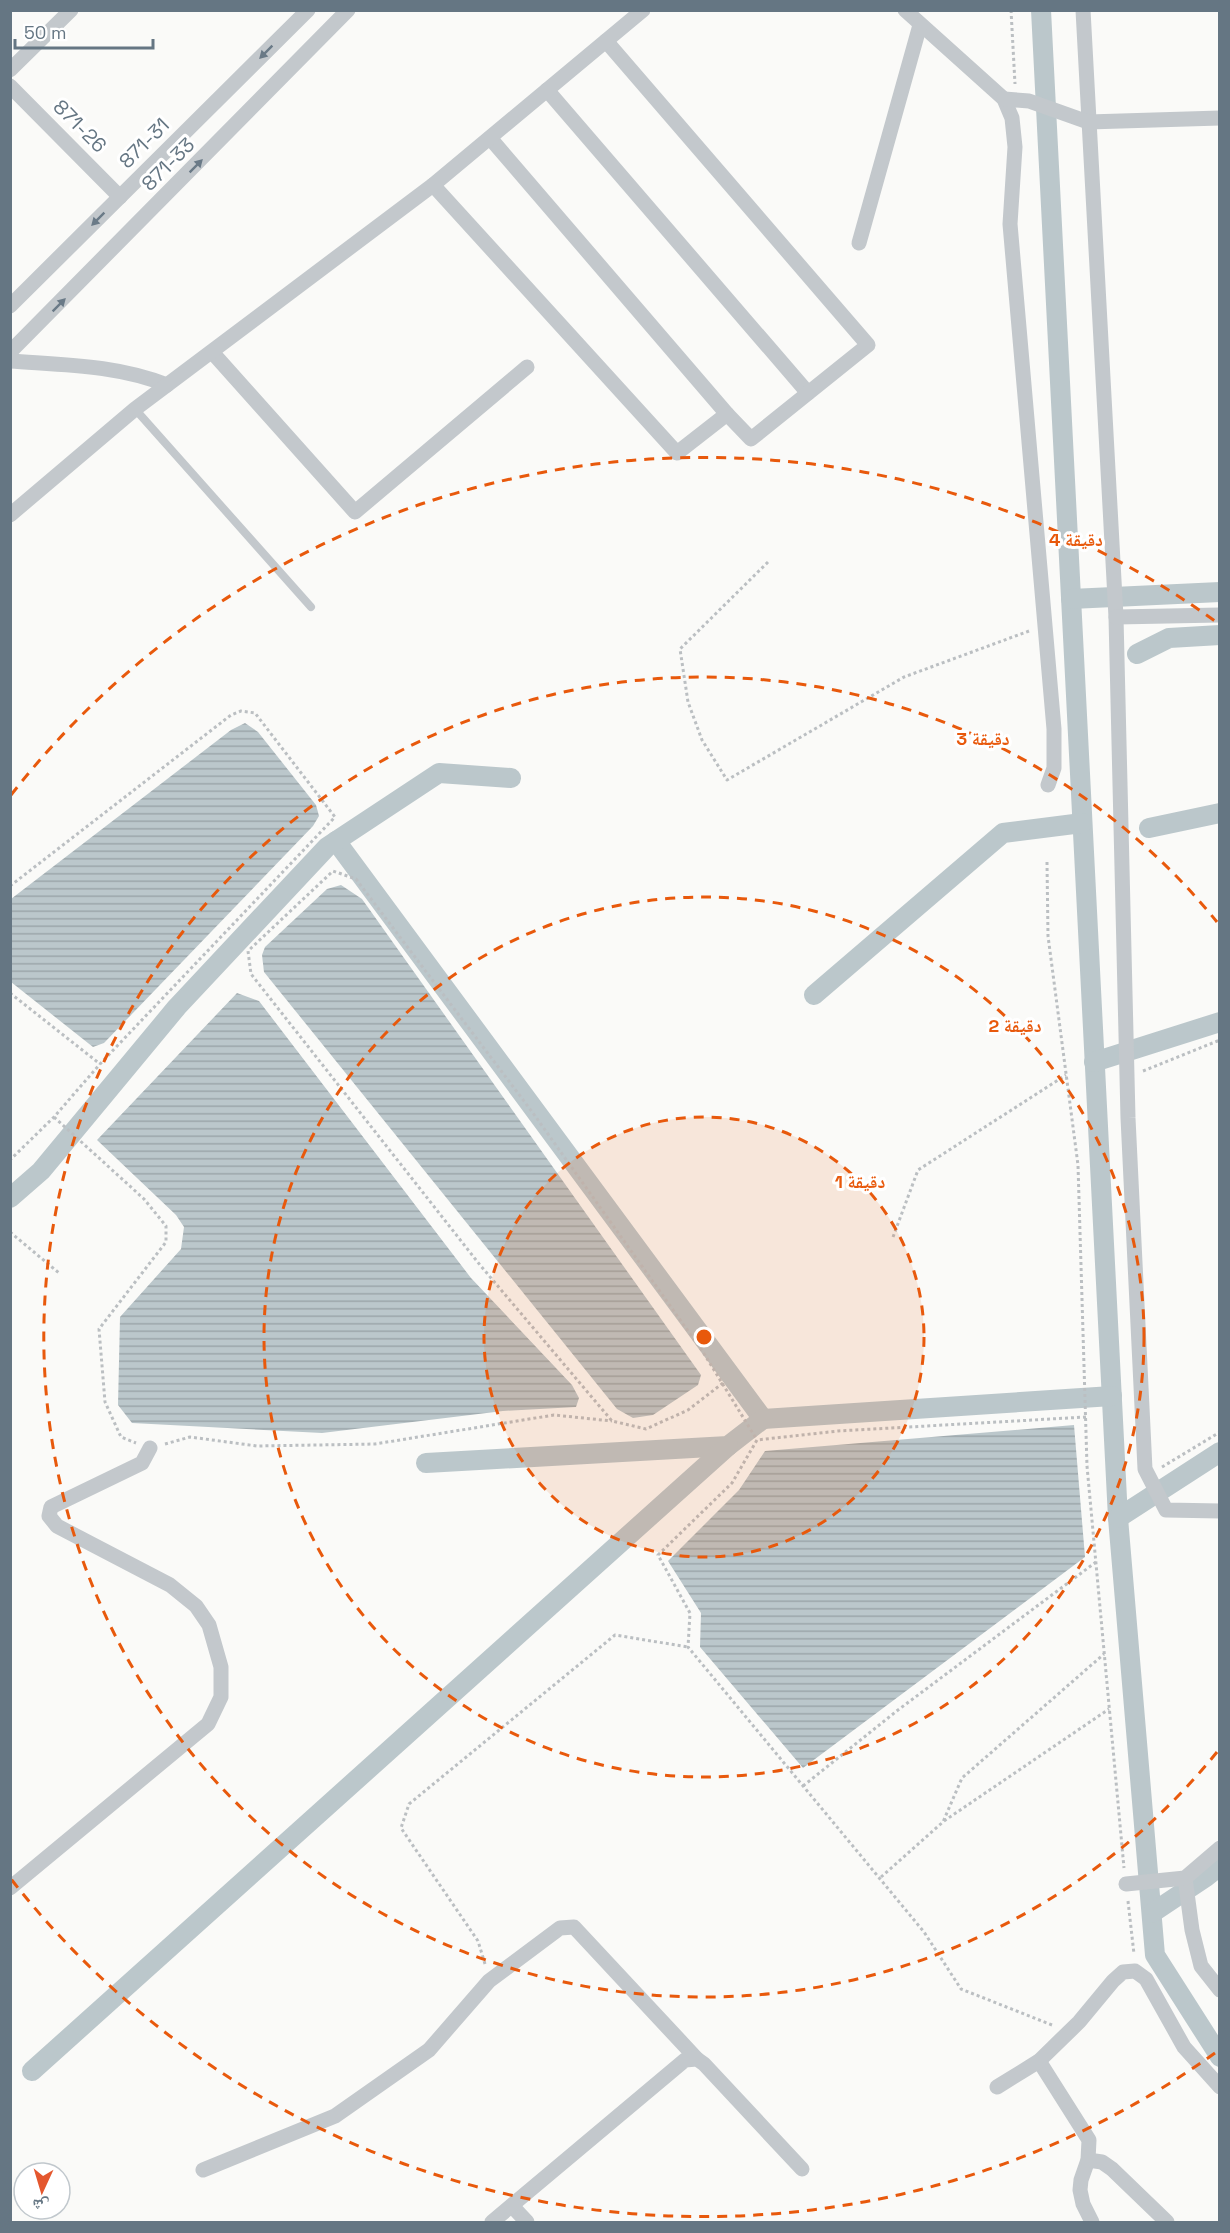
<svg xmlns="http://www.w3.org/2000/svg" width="1230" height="2233" viewBox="0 0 1230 2233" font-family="'Space Grotesk','Noto Naskh Arabic',sans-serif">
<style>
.water{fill:url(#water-rules)}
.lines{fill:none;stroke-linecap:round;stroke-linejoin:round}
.canal{stroke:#bbc7cb;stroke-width:20}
.path{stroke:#bbbfc2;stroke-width:3;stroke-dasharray:3 3;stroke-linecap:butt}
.lane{stroke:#c3c8cc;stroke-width:8}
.street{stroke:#c3c8cc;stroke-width:15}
.oneway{fill:#6a7a87}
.ring{fill:none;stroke:#e8590c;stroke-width:3;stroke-dasharray:10 8}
.labels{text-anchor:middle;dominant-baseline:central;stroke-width:6;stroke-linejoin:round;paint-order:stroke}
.street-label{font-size:20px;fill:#657683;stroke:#fff}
.centre{fill:#e8590c;stroke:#fff;stroke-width:3}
.ring-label{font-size:18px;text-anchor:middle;font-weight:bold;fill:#e8590c;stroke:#fff;stroke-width:6;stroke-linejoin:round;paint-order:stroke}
</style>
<defs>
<pattern id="water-rules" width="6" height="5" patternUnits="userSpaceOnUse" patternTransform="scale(1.5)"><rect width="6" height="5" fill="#bbc7cb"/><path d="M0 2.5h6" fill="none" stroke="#9ca6aa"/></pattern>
</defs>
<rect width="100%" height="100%" fill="#fafaf8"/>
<g class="water">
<path d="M245 723 258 732 316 805 319 816 313 826 104 1043 93 1047 11 982V899L231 730Z"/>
<path d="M341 885 362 899 701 1375 698 1385 653 1415 633 1418 617 1409 264 972 262 955 265 947 327 889Z"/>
<path d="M237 993 259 1001 471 1278 572 1385 579 1398 576 1407 503 1411 322 1433 132 1423 118 1405 120 1317 181 1249 184 1227 176 1215 97 1140Z"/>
<path d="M1074 1425 1085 1557 803 1768 700 1647 701 1613 668 1561 739 1490 765 1451Z"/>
</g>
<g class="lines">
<g class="canal">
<path d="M1041 10 1118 1518 1155 1955 1220 2057"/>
<path d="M1071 599 1220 592"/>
<path d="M1137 654 1169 638 1220 635"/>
<path d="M1149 828 1220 813"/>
<path d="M336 841 763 1419 1112 1396"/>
<path d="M814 995 1003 833 1082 823"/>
<path d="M1094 1062 1220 1022"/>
<path d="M10 1198 41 1171 177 1007 327 847 439 773 511 778"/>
<path d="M426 1463 728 1446 763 1419"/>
<path d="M1118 1518 1220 1452"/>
<path d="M1152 1913 1206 1877 1220 1866"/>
<path d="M32 2071 728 1446"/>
</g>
<g class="path">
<path d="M1011 10 1015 84"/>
<path d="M768 562 680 649 688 702 702 740 727 780 904 677 1029 631"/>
<path d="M1047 862 1048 936 1078 1165 1087 1466 1124 1868"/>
<path d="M10 886 231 715 241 711 255 713 335 817 100 1064 54 1117 10 1160"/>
<path d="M10 993 100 1064"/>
<path d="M1143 1071 1220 1040"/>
<path d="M54 1117 144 1199 166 1226V1242L99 1329 105 1402 121 1437 136 1443"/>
<path d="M10 1232 59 1273"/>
<path d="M893 1237 918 1170 1066 1075"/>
<path d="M723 1383 688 1410 646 1429 612 1421 480 1265 251 974 248 951 333 871 356 879 533 1113 703 1352 757 1440"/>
<path d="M165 1444 190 1437 257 1446 375 1444 554 1415 612 1421"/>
<path d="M1162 1467 1220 1432"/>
<path d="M803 1786 898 1710 1096 1562"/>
<path d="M944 1821 1109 1709"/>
<path d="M881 1877 943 1822 962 1778 1104 1654"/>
<path d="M1128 1901 1134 1954"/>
<path d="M485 1964 478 1941 401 1828 409 1804 615 1635 688 1647"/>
<path d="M1052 2025 961 1989 924 1932 688 1647 690 1613 658 1555 732 1483 757 1440 838 1431 1086 1417"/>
</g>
<path class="lane" d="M135 409 311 607"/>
<g class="street">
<path d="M905 10 1004 99 1012 118 1015 147 1010 224 1054 729V768L1048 785"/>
<path d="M1083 10 1116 617 1128 1118 1145 1469 1166 1510 1220 1511"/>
<path d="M10 70 71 10"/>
<path d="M10 86 120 197"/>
<path d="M547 90 808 393"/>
<path d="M1004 99 1029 101 1088 122 1220 118"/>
<path d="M490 138 727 414"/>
<path d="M433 185 677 453 727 414 751 439 868 345 606 41"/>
<path d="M859 243 920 25"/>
<path d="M10 306 308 10"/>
<path d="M10 352 348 10"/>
<path d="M212 352 355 512 527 367"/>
<path d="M10 361C64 365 117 365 167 385"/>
<path d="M10 515 135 409 433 185 643 10"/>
<path d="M1116 617 1220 615"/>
<path d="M1185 1878 1192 1930 1201 1966 1220 1990"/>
<path d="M1126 1884 1185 1878 1220 1848"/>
<path d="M10 1888 208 1724 221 1697V1667L209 1625 196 1606 170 1585 57 1526 49 1516 51 1507 142 1463 150 1448"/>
<path d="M1039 2061 1089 2140 1088 2160 1081 2180 1080 2190 1083 2204 1092 2222"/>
<path d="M997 2087 1039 2061 1079 2022 1113 1981 1123 1972 1135 1971 1146 1979 1184 2047 1220 2087"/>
<path d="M1088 2160 1102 2162 1112 2169 1167 2222"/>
<path d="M203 2170 335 2116 429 2050 489 1981 560 1928 574 1927 697 2059"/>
<path d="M512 2206 527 2222"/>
<path d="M492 2222 685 2060 697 2059 704 2064 802 2169"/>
</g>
</g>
<defs><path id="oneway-solid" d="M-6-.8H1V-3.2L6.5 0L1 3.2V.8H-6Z" transform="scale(1.5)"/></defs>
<g class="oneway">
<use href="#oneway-solid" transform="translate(266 52) rotate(135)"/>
<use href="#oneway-solid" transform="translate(196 166) rotate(-45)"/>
<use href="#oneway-solid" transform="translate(98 219) rotate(135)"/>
<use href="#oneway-solid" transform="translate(59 305) rotate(-45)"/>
</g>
<circle cx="704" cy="1337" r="220" fill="#e8590c" fill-opacity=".12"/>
<g class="ring">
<circle cx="704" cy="1337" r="220"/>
<circle cx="704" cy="1337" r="440"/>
<path d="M1217 1752A660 660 0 1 1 1217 922"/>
<path d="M1215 2053A880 880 0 0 1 11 1879M11 795A880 880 0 0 1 1215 621"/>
</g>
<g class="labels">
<g class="street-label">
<text transform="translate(80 126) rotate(45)">871-26</text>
<text transform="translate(144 143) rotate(-45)">871-31</text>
<text transform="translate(168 164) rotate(-45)">871-33</text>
</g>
</g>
<circle cx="704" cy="1337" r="9" class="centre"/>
<g class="ring-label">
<text x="1076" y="546">4 دقيقة</text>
<text x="983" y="745">3 دقيقة</text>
<text x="1015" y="1032">2 دقيقة</text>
<text x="860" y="1188">1 دقيقة</text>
</g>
<rect width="1230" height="2233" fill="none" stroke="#657683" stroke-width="24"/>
<g transform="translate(42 2191) rotate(184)"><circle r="28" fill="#ffffff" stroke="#c1c8cd" stroke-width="1.5"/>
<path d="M0-4.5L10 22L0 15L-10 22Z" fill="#e4572e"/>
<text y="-9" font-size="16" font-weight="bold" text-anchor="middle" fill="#657683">ش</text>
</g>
<path d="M15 39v9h138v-9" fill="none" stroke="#657683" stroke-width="3"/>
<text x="24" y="39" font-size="18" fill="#657683" stroke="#ffffff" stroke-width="4.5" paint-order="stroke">50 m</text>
</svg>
